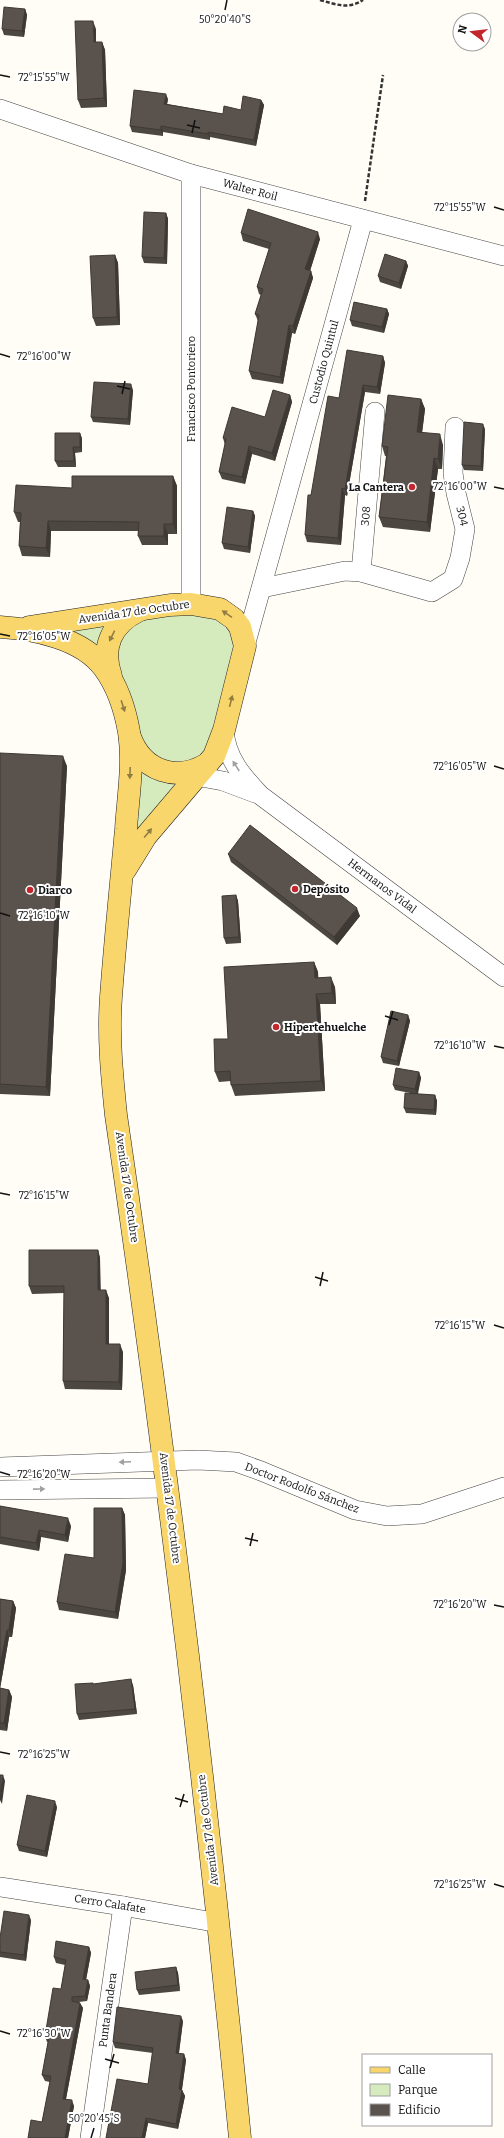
<svg xmlns="http://www.w3.org/2000/svg" width="504" height="2138" viewBox="0 0 504 2138" font-family="Bitter,serif">
<style>
.green{fill:#d5ebbd}
.lines{fill:none;stroke-linecap:round;stroke-linejoin:round}
.minor-casing{stroke:#444;stroke-width:20}
.major-casing{stroke:#222;stroke-width:23}
.path{stroke:#333;stroke-width:2.5;stroke-dasharray:4 2;stroke-linecap:butt}
.minor{stroke:#fff;stroke-width:19}
.major{stroke:#f9d66b;stroke-width:22}
.wall{fill:#4d4742}
.shaded-wall{fill:#3f3936}
.building{fill:#5a524d;stroke:#3f3936}
.oneway{fill:#917d42}
.oneway2{fill:#a0a0a0}
.ticks{fill:none;stroke:#111;stroke-width:1.5}
.poi-dot{fill:#c4262e;stroke:#fff;stroke-width:1.5}
.labels{text-anchor:middle;dominant-baseline:central;stroke-width:4;stroke-linejoin:round;paint-order:stroke}
.street-label{font-size:11px;fill:#111;stroke:#fff}
.poi-label{font-size:11px;font-weight:bold;fill:#111;stroke:#fff;text-anchor:start}
.ticks-label{font-size:10px;text-anchor:middle;fill:#111;stroke:#fff;stroke-width:4;stroke-linejoin:round;paint-order:stroke}
</style>
<rect width="100%" height="100%" fill="#fffdf5"/>
<g class="green">
<path d="M163 614C196 615 219 608 235 643L211 740C205 752 197 760 183 761 144 765 136 732 127 702 124 692 119 681 117 670 115 661 118 649 118 640L139 621Z"/>
<path d="M106 622 100 650 66 630Z"/>
<path d="M137 769 178 781 142 832 130 836Z"/>
</g>
<g class="lines">
<defs>
<g id="minor">
<path d="M0 109 191 174 504 256"/>
<path d="M191 174V604"/>
<path d="M361 572 375 412"/>
<path d="M262 588 345 571 361 572 432 592 453 579 460 558 465 529 456 493 453 473 455 427"/>
<path d="M245 646 363 220"/>
<path d="M224 730C226 758 242 776 260 795L504 977"/>
<path d="M185 774 223 781 255 793"/>
<path d="M0 1467 198 1460 236 1462 261 1471 355 1510 387 1516 422 1514 504 1487"/>
<path d="M0 1490 168 1488"/>
<path d="M0 1887 123 1906 219 1923"/>
<path d="M90 2138 123 1906"/>
</g>
<g id="major">
<path d="M0 627C34 629 82 638 104 668 118 687 125 709 129 732 134 764 128 797 126 829 121 885 115 941 111 997 108 1036 112 1076 116 1115 166 1455 207 1796 240 2138"/>
<path d="M29 627 170 605 191 604 220 609 234 619 240 627 245 646 224 730 214 756 146 836 125 870"/>
<path d="M111 676C101 648 111 624 138 611"/>
<path d="M130 737C143 772 177 782 207 764"/>
</g>
</defs>
<use href="#minor" class="minor-casing"/>
<use href="#major" class="major-casing"/>
<g class="path">
<path d="M320 0C335 4 348 10 363 0"/>
<path d="M365 201 383 75"/>
</g>
<use href="#minor" class="minor"/>
<use href="#major" class="major"/>
</g>
<g class="wall">
<path d="M25 9 27 15 24 37 4 35 2 29Z"/>
<path d="M96 29V42H102L105 50 107 107 81 108 78 100Z"/>
<path d="M168 99 167 104 223 114 241 110 261 100 264 105 256 146 210 137V140L163 132V136L132 132 130 126Z"/>
<path d="M166 213 168 219 167 264 144 263 142 257Z"/>
<path d="M241 233 320 239 310 271H311L313 278 295 334 292 333 283 384 252 379 249 371 258 321 255 314 261 295 259 294 257 287 269 249 243 241Z"/>
<path d="M115 255 118 263 120 325 96 326 93 318Z"/>
<path d="M406 261 408 266 401 289 380 282 378 276Z"/>
<path d="M387 309 389 314 384 333 352 326 350 320Z"/>
<path d="M383 356 385 363 380 394 365 392 347 496 345 495 341 545 307 542 305 535 311 495 339 398Z"/>
<path d="M133 390 130 425 93 422 91 417Z"/>
<path d="M290 395 292 402 275 461 252 454 245 484 222 479 219 472 225 445 223 438 265 417Z"/>
<path d="M421 399 425 409 422 432 443 445 442 469H438L430 532 383 527 379 517 386 456H385L382 446Z"/>
<path d="M485 429 483 471 464 470 462 465Z"/>
<path d="M82 438V452L75 453 76 467H58L55 461Z"/>
<path d="M173 476 177 486V534H168V545H142L138 536V531H51L50 557 22 556 19 546 20 522H18L14 512 72 488Z"/>
<path d="M253 511 255 516 250 553 224 549 222 543Z"/>
<path d="M0 753 67 766 50 1096 0 1094Z"/>
<path d="M228 854 360 916 337 945 231 862Z"/>
<path d="M236 895 238 901 241 943 226 944 224 938Z"/>
<path d="M314 962 318 972V978L335 987 336 1004H320L325 1091 235 1096 231 1085V1081L219 1082 215 1072 228 1039Z"/>
<path d="M408 1015 410 1021 399 1066 383 1063 381 1057Z"/>
<path d="M419 1072 421 1078 418 1094 435 1095 437 1101 436 1115 406 1113 404 1108 410 1093 395 1090 393 1085Z"/>
<path d="M98 1250 100 1258V1290L109 1298V1344L123 1352 122 1390 65 1389 63 1381 64 1293 32 1294 29 1286Z"/>
<path d="M0 1506 71 1526 68 1542 41 1537 39 1551 0 1544Z"/>
<path d="M122 1508 125 1515 126 1570 118 1619 59 1610 57 1602 94 1558Z"/>
<path d="M0 1599 13 1601 16 1608 12 1637H9L0 1688 9 1690 12 1697 7 1731 0 1730Z"/>
<path d="M93 1684 133 1685 137 1714 79 1720 77 1714Z"/>
<path d="M57 1807 47 1857 19 1851 17 1845Z"/>
<path d="M31 1920 26 1961 0 1957V1938Z"/>
<path d="M89 1947 91 1953 86 1980H88L90 1986 87 2001 79 2002 83 2008 66 2099 74 2106 68 2138H28L42 2122 50 2082 45 2081 42 2075 48 2042H47L45 2036 61 1989 65 1965 56 1963 54 1957Z"/>
<path d="M176 1967 178 1973 180 1991 139 1995 137 1990Z"/>
<path d="M183 2021 179 2053 184 2054 186 2060 182 2090 185 2096 178 2129 148 2123 145 2138H106L148 2084 153 2053 115 2048 113 2042Z"/>
</g>
<g class="shaded-wall">
<path d="M25 9 27 15 24 37 22 31Z"/>
<path d="M93 21 96 29V50L94 42Z"/>
<path d="M102 42 105 50 107 107 104 98Z"/>
<path d="M166 94 168 99 166 110 164 104Z"/>
<path d="M261 100 264 105 256 146 254 140Z"/>
<path d="M161 126 163 132V136L161 130Z"/>
<path d="M208 132 210 137V140L208 134Z"/>
<path d="M166 213 168 219 167 264 164 258Z"/>
<path d="M318 232 320 239 308 277 305 269Z"/>
<path d="M115 255 118 263 120 325 117 317Z"/>
<path d="M406 261 408 266 401 289 399 283Z"/>
<path d="M311 271 313 278 295 334 293 326Z"/>
<path d="M387 309 389 314 384 333 382 327Z"/>
<path d="M289 325 292 333 283 384 280 377Z"/>
<path d="M383 356 385 363 380 394 377 387Z"/>
<path d="M131 384 133 390 130 425 128 419Z"/>
<path d="M363 385 365 392 347 496 345 489Z"/>
<path d="M290 395 292 402 275 461 272 453Z"/>
<path d="M421 399 425 409 421 442 417 432Z"/>
<path d="M483 424 485 429 483 471 481 466Z"/>
<path d="M80 433 82 438V452L80 447Z"/>
<path d="M440 434 443 445 442 469 438 459Z"/>
<path d="M249 446 252 454 245 484 242 477Z"/>
<path d="M73 447 75 453 76 467 74 461Z"/>
<path d="M434 458 438 469 430 532 427 522Z"/>
<path d="M173 476 177 486V534L173 524Z"/>
<path d="M342 488 345 495 341 545 338 538Z"/>
<path d="M253 511 255 516 250 553 248 547Z"/>
<path d="M48 521 51 531 50 557 46 548Z"/>
<path d="M164 524 168 534V545L164 536Z"/>
<path d="M63 756 67 766 50 1096 46 1087Z"/>
<path d="M236 895 238 901 241 943 239 937Z"/>
<path d="M357 908 360 916 337 945 334 937Z"/>
<path d="M314 962 318 972 319 988 315 978Z"/>
<path d="M331 977 335 987 336 1004 332 993Z"/>
<path d="M316 994 320 1004 325 1091 321 1081Z"/>
<path d="M408 1015 410 1021 399 1066 397 1061Z"/>
<path d="M419 1072 421 1078 417 1095 415 1089Z"/>
<path d="M435 1095 437 1101 436 1115 434 1110Z"/>
<path d="M98 1250 100 1258 101 1298 98 1290Z"/>
<path d="M106 1290 109 1298V1351L106 1344Z"/>
<path d="M120 1344 123 1352 122 1390 119 1382Z"/>
<path d="M122 1508 125 1515 126 1570 118 1619 115 1612Z"/>
<path d="M68 1518 71 1526 68 1542 65 1535Z"/>
<path d="M39 1530 41 1537 39 1551 36 1543Z"/>
<path d="M13 1601 16 1608 12 1637 9 1630Z"/>
<path d="M7 1630 9 1637 0 1689V1666Z"/>
<path d="M131 1679 133 1685 137 1714 135 1709Z"/>
<path d="M9 1690 12 1697 7 1731 4 1723Z"/>
<path d="M3 1775 5 1781 2 1804 0 1800V1795Z"/>
<path d="M55 1801 57 1807 47 1857 45 1851Z"/>
<path d="M29 1915 31 1920 26 1961 24 1955Z"/>
<path d="M89 1947 91 1953 85 1985 83 1979Z"/>
<path d="M176 1967 178 1973 180 1991 178 1985Z"/>
<path d="M88 1980 90 1986 87 2001 85 1996Z"/>
<path d="M80 2003 83 2008 65 2104 63 2099Z"/>
<path d="M181 2016 183 2021 178 2059 176 2053Z"/>
<path d="M184 2054 186 2060 181 2095 179 2089Z"/>
<path d="M182 2090 185 2096 178 2129 176 2124Z"/>
<path d="M72 2100 74 2106 68 2138H65Z"/>
<path d="M146 2118 148 2123 145 2138H142Z"/>
</g>
<g class="building">
<path d="M4 7 25 9 22 31 2 29Z"/>
<path d="M75 21H93L94 42H102L104 98 78 100Z"/>
<path d="M134 90 166 94 164 104 223 114 224 106 241 110 243 96 261 100 254 140 208 132V134L161 126V130L130 126Z"/>
<path d="M248 209 318 232 305 269 311 271 293 326 289 325 280 377 249 371 259 315 255 314 263 289 257 287 271 243 241 233Z"/>
<path d="M144 212 166 213 164 258 142 257Z"/>
<path d="M385 254 406 261 399 283 378 276Z"/>
<path d="M115 255 117 317 93 318 90 256Z"/>
<path d="M354 302 387 309 382 327 350 320Z"/>
<path d="M347 350 383 356 377 387 363 385 345 489 342 488 338 538 305 535 308 495H311L328 396 339 398Z"/>
<path d="M94 382 131 384 128 419 91 417Z"/>
<path d="M273 390 290 395 272 453 249 446 242 477 219 472 226 439 223 438 232 407 265 417Z"/>
<path d="M388 395 421 399 417 432 440 434 438 459 434 458 427 522 379 517 388 447 382 446Z"/>
<path d="M464 422 483 424 481 466 462 465Z"/>
<path d="M55 433H80V447H73L74 461H55Z"/>
<path d="M72 476H173V524H164V536H138L139 522 48 521 46 548 19 546 21 513 14 512 16 485 72 488Z"/>
<path d="M227 507 253 511 248 547 222 543Z"/>
<path d="M0 753 63 756 46 1087 0 1084Z"/>
<path d="M250 825 357 908 334 937 228 854Z"/>
<path d="M236 895 239 937 224 938 222 896Z"/>
<path d="M314 962 315 978 331 977 332 993 316 994 321 1081 231 1085 230 1071 215 1072 214 1039H228L224 967Z"/>
<path d="M391 1011 408 1015 397 1061 381 1057Z"/>
<path d="M396 1068 419 1072 415 1089 393 1085Z"/>
<path d="M405 1093 435 1095 434 1110 404 1108Z"/>
<path d="M29 1250H98V1290H106V1344H120L119 1382 63 1381 64 1286H29Z"/>
<path d="M0 1506 68 1518 65 1535 39 1530 36 1543 0 1537Z"/>
<path d="M94 1508H122L123 1563 115 1612 57 1602 65 1554 94 1558Z"/>
<path d="M0 1599 13 1601 9 1630H7L0 1666Z"/>
<path d="M131 1679 135 1709 77 1714 75 1684 93 1683V1684Z"/>
<path d="M0 1688 9 1690 4 1723H0Z"/>
<path d="M0 1775H3L0 1795Z"/>
<path d="M27 1795 55 1801 45 1851 17 1845Z"/>
<path d="M4 1911 29 1915 24 1955 0 1952V1938Z"/>
<path d="M56 1941 89 1947 83 1979 88 1980 85 1996 72 1997V2001L80 2003 63 2099 72 2100 65 2138H28L31 2120 42 2122 51 2076 42 2075 49 2037 45 2036 53 1988 61 1989 66 1960 54 1957Z"/>
<path d="M176 1967 178 1985 137 1990 135 1972Z"/>
<path d="M117 2007 181 2016 176 2053 184 2054 179 2089 182 2090 176 2124 146 2118 142 2138H106L117 2079 148 2084 153 2048 113 2042Z"/>
</g>
<defs><path id="oneway-solid" d="M-6-.8H1V-3.2L6.5 0L1 3.2V.8H-6Z"/></defs>
<g class="oneway">
<use href="#oneway-solid" transform="translate(227 614) rotate(-146)"/>
<use href="#oneway-solid" transform="translate(112 636) rotate(116)"/>
<use href="#oneway-solid" transform="translate(231 701) rotate(-76)"/>
<use href="#oneway-solid" transform="translate(123 706) rotate(72)"/>
<use href="#oneway-solid" transform="translate(130 773) rotate(92)"/>
<use href="#oneway-solid" transform="translate(148 833) rotate(-50)"/>
</g>
<g class="oneway2">
<use href="#oneway-solid" transform="translate(236 766) rotate(-123)"/>
<use href="#oneway-solid" transform="translate(125 1462) rotate(178)"/>
<use href="#oneway-solid" transform="translate(39 1489) rotate(-1)"/>
</g>
<path class="ticks" d="M225 10 227 0M0 75 10 77M187 125 200 128M192 133 195 120M494 207 504 210M0 354 10 357M117 386 130 389M122 394 125 381M494 487 504 489M0 634 10 636M494 766 504 769M0 913 10 916M385 1016 398 1020M389 1025 393 1011M494 1046 504 1048M0 1193 10 1195M315 1277 328 1281M320 1286 323 1272M494 1325 504 1328M0 1472 10 1475M245 1538 258 1541M250 1546 253 1533M494 1605 504 1607M0 1752 10 1754M175 1798 188 1802M180 1807 184 1794M494 1884 504 1887M0 2031 10 2034M105 2059 119 2063M110 2068 114 2054M91 2138 94 2128"/>
<g class="poi-dot">
<circle cx="412" cy="487" r="4"/>
<circle cx="295" cy="889" r="4"/>
<circle cx="30" cy="890" r="4"/>
<circle cx="276" cy="1027" r="4"/>
</g>
<g class="labels">
<g class="street-label">
<text transform="translate(250 190) rotate(15)">Walter Roil</text>
<text transform="translate(324 362) rotate(-75)">Custodio Quintul</text>
<text transform="translate(191 389) rotate(-90)">Francisco Pontoriero</text>
<text transform="translate(366 516) rotate(-85)">308</text>
<text transform="translate(462 516) rotate(77)">304</text>
<text transform="translate(134 612) rotate(-8)">Avenida 17 de Octubre</text>
<text transform="translate(382 886) rotate(37)">Hermanos Vidal</text>
<text transform="translate(127 1187) rotate(82)">Avenida 17 de Octubre</text>
<text transform="translate(302 1488) rotate(21)">Doctor Rodolfo Sánchez</text>
<text transform="translate(170 1508) rotate(83)">Avenida 17 de Octubre</text>
<text transform="translate(208 1830) rotate(-97)">Avenida 17 de Octubre</text>
<text transform="translate(110 1904) rotate(9)">Cerro Calafate</text>
<text transform="translate(108 2010) rotate(-82)">Punta Bandera</text>
</g>
<g class="poi-label">
<text x="404" y="487" text-anchor="end">La Cantera</text>
<text x="303" y="889">Depósito</text>
<text x="38" y="890">Diarco</text>
<text x="284" y="1027">Hipertehuelche</text>
</g>
</g>
<g class="ticks-label">
<text x="225" y="23">50°20'40"S</text>
<text x="44" y="81">72°15'55"W</text>
<text x="460" y="211">72°15'55"W</text>
<text x="44" y="360">72°16'00"W</text>
<text x="460" y="490">72°16'00"W</text>
<text x="44" y="640">72°16'05"W</text>
<text x="460" y="770">72°16'05"W</text>
<text x="44" y="919">72°16'10"W</text>
<text x="460" y="1049">72°16'10"W</text>
<text x="44" y="1199">72°16'15"W</text>
<text x="460" y="1329">72°16'15"W</text>
<text x="44" y="1478">72°16'20"W</text>
<text x="460" y="1608">72°16'20"W</text>
<text x="44" y="1758">72°16'25"W</text>
<text x="460" y="1888">72°16'25"W</text>
<text x="44" y="2037">72°16'30"W</text>
<text x="94" y="2122">50°20'45"S</text>
</g>
<rect x="362" y="2054" width="130" height="72" fill="#ffffff" stroke="#a0a0a0"/>
<rect x="370" y="2067" width="20" height="6" fill="#f9d66b" stroke="#a0a0a0"/>
<text x="398" y="2074" font-size="12" fill="#111111">Calle</text>
<rect x="370" y="2084" width="20" height="12" fill="#d5ebbd" stroke="#a0a0a0"/>
<text x="398" y="2094" font-size="12" fill="#111111">Parque</text>
<rect x="370" y="2104" width="20" height="12" fill="#5a524d" stroke="#a0a0a0"/>
<text x="398" y="2114" font-size="12" fill="#111111">Edificio</text>
<g transform="translate(472 32) rotate(285)"><circle r="19" fill="#ffffff" stroke="#a0a0a0"/>
<path d="M0-3L7 15L0 10L-7 15Z" fill="#c4262e"/>
<text y="-6" font-size="11" font-weight="bold" text-anchor="middle" fill="#111111">N</text>
</g>
</svg>
